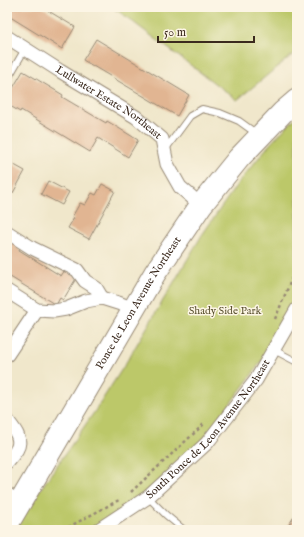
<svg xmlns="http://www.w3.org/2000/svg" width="304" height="537" viewBox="0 0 304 537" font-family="'IM FELL English',serif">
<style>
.green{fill:#bcc869;stroke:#7c7944}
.building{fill:#e1b592}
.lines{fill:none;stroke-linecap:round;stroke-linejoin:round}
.lane-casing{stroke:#968874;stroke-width:8}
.street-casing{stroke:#968874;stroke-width:15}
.highway-casing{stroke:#968874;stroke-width:24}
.path{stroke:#968874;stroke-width:2.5;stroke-dasharray:3 3;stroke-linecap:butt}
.lane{stroke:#fff;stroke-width:6}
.street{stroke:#fff;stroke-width:13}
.highway{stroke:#fff;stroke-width:22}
.labels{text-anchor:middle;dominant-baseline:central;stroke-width:3;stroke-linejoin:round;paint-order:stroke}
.street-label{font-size:11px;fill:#3b2a1e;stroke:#fcf5e5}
.park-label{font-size:11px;fill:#5b5231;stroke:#fcf5e5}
</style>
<rect width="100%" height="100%" fill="#fcf5e5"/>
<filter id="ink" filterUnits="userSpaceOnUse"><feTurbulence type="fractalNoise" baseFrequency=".025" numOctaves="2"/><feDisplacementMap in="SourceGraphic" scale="8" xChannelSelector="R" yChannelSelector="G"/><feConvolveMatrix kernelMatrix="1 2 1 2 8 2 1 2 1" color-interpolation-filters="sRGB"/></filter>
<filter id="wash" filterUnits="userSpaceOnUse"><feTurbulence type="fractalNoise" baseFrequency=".012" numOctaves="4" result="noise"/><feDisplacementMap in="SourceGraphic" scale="16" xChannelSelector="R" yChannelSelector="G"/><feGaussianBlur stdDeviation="0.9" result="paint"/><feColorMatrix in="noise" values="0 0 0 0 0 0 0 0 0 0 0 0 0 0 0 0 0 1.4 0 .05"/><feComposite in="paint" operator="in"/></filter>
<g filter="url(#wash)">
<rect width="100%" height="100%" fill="#f0e7cb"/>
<g class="green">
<path d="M111 7H297V51L237 100 121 13Z"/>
<path d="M297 116V296L292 309 275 342 248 380 200 443 142 497 94 530H12L95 411 124 366 202 235 238 183 270 144Z"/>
</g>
<g id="blocks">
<g class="building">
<path d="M7 7H42L75 27 62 49 7 15Z"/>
<path d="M96 39 189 95 177 116 83 60Z"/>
<path d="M23 71 63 95 62 97 106 123 107 121 138 140 128 157 98 138 90 152 21 110 20 112 7 104V98Z"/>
<path d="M7 161 25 171 13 193 7 189Z"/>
<path d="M48 181 69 192 62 205 41 194Z"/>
<path d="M102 184 115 191 89 239 68 228 74 218 72 217 80 203 85 205 92 193 96 195Z"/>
<path d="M7 239 21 245 19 250 61 276 65 270 77 277 63 300 60 298 56 305 7 275Z"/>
<path d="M297 512V530H294L288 526Z"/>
</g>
</g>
</g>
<g filter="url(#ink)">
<use href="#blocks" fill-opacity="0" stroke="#968874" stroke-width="1"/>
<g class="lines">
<defs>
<g id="lane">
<path d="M7 80 25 49"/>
<path d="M165 150 190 116 202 109 220 113 239 121 257 134"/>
<path d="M274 350 297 362"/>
<path d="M148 497 166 515 184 530"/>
</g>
<g id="street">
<path id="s1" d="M7 37 60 71 136 117 162 139 167 164 180 187 201 205"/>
<path d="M7 232 32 248 77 270 85 281 96 288 102 298"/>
<path d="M7 291 37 310 54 311 66 309 86 301 102 298 121 304 134 309"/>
<path d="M7 355 37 310"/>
<path d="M7 420C13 428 23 438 17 449 15 453 10 458 7 462"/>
<path d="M7 494 20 503"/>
<path id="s2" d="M98 530 148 497 207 443 256 380 297 309"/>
</g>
<g id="highway">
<path id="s3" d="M7 525 155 273 201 205 239 158 283 112 297 100"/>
</g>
</defs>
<use href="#lane" class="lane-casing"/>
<use href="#street" class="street-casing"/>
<use href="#highway" class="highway-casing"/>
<g class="path">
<path d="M275 319 297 266"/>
<path d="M131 492 204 424"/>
<path d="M63 530 119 500"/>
</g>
<use href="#lane" class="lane"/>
<use href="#street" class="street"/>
<use href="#highway" class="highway"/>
</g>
</g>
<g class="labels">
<g class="street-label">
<text stroke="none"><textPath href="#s1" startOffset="121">Lullwater Estate Northeast</textPath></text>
<text stroke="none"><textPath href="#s3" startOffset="258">Ponce de Leon Avenue Northeast</textPath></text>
<text stroke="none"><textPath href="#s2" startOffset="151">South Ponce de Leon Avenue Northeast</textPath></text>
</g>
<g class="park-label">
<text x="225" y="311">Shady Side Park</text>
</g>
</g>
<rect width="304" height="537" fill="none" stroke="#fcf5e5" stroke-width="24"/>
<path d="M158 36v6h96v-6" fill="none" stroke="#3b2a1e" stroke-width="2"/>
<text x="164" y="36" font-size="12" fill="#3b2a1e" stroke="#fcf5e5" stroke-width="3" paint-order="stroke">50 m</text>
</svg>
